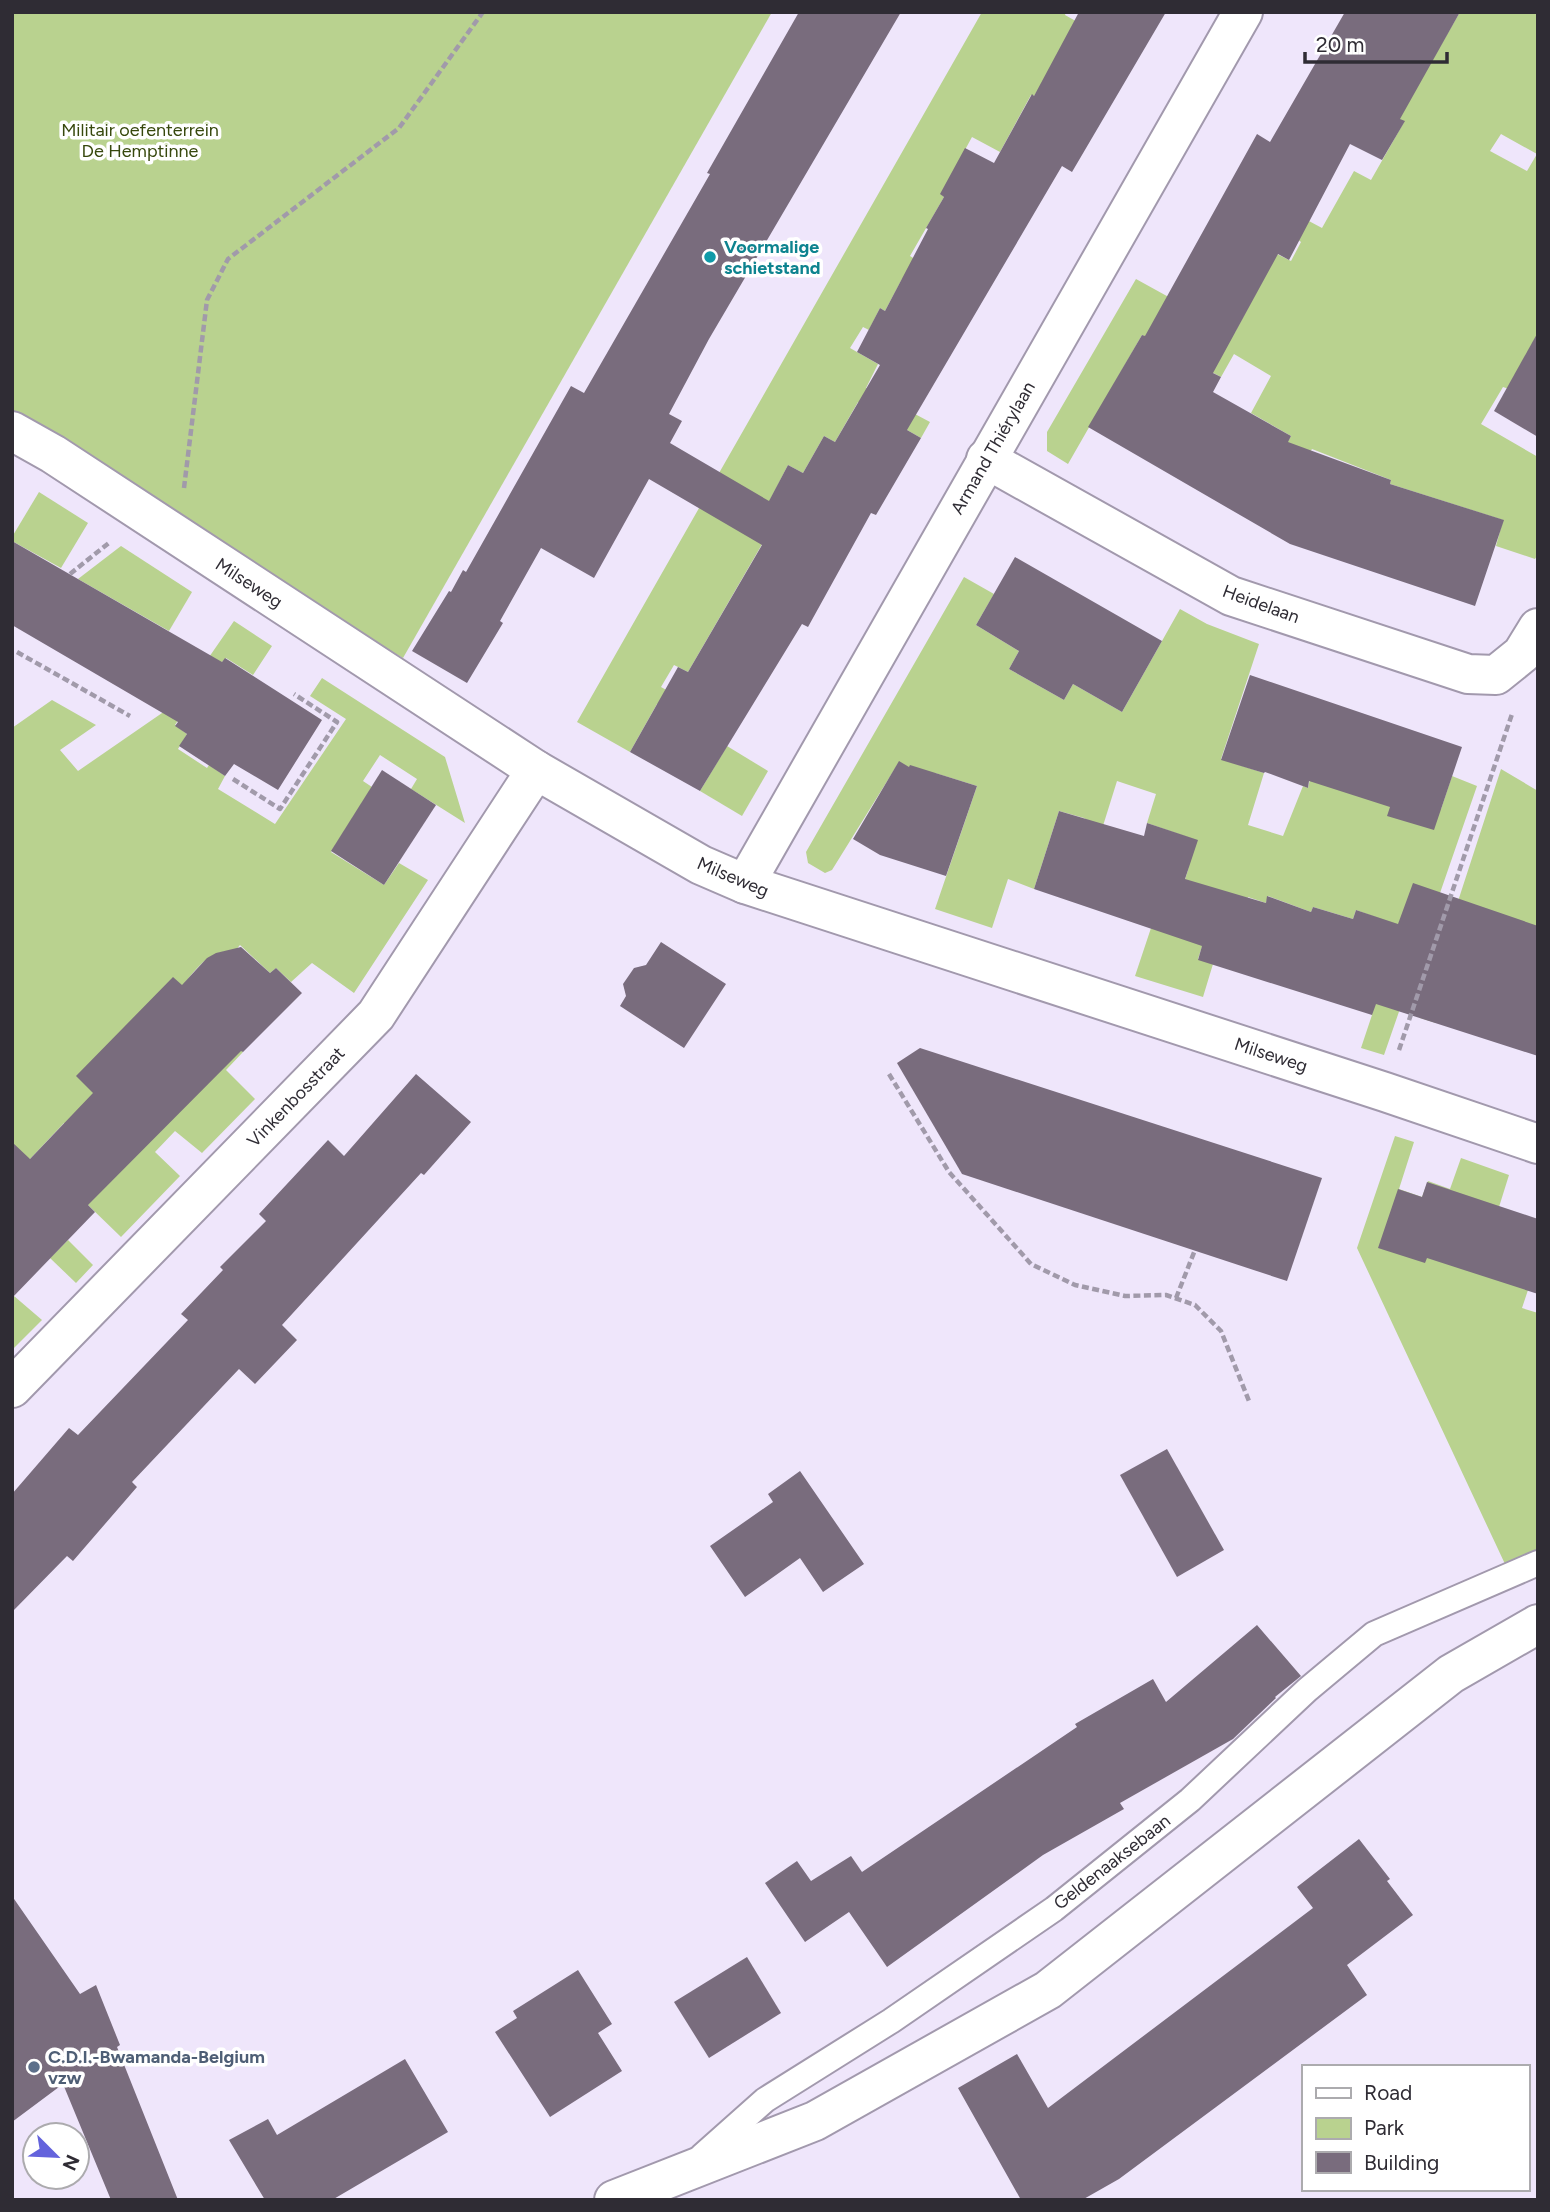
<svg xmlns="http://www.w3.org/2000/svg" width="1550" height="2212" viewBox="0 0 1550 2212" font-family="Figtree,sans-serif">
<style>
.green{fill:#b9d28f;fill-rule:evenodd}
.building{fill:#796c7d}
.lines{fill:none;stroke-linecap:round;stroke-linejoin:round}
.service-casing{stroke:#a299ad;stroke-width:28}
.minor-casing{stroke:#a299ad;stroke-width:42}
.tertiary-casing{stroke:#a299ad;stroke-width:42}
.path{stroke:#a19aaa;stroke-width:4.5;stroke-dasharray:7 3.5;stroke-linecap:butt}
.service{stroke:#fff;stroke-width:24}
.minor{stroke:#fff;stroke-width:38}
.tertiary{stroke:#fff;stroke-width:38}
.culture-dot{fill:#0f9aa8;stroke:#fff;stroke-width:2.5}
.service-dot{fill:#5c6f8a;stroke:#fff;stroke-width:2.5}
.labels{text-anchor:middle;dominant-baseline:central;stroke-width:7;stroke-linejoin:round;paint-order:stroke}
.park-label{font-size:18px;fill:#37480d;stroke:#fff}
.culture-label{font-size:18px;font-weight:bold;fill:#0d838f;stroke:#fff;text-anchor:start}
.street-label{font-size:18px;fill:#2f2c34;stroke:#fff}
.service-label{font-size:18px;font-weight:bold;fill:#4e5e75;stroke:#fff;text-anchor:start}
</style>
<rect width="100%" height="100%" fill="#efe6fb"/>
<g class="green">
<path d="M12 12H772L403 658 12 431Z"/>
<path d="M982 12H1066L1065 15 1081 24 1034 96 1031 95 1000 152 972 137 941 194 944 197 910 256 918 261 902 279 885 311 880 308 869 330 863 327 850 348 878 364 866 388 930 422 921 438 858 402 835 442 824 436 803 473 788 465 770 500 781 507 761 546 688 672 674 665 661 687 684 700 657 704 630 752 577 722Z"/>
<path d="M1460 12H1538V337L1509 389 1503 387 1481 424 1538 457V554L1535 559 1496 546 1503 520 1390 484 1391 480 1312 449 1286 492 1279 457 1291 436 1251 413 1271 376 1234 354 1221 377 1142 335 1068 464 1047 451V432L1136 279 1223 327 1224 326 1235 332 1277 254 1291 261 1301 242 1296 238 1307 220 1322 228 1354 171 1371 180 1404 122 1395 116 1420 81ZM1501 134 1537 154 1527 171 1490 151Z"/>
<path d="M39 492 88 523 61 568 12 541V537Z"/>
<path d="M121 546 192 592 169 631 78 579Z"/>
<path d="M964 577 994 594 976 625 1019 651 1009 669 1064 700 1073 684 1122 712 1180 609 1207 624 1259 644 1221 759 1264 773 1248 825 1283 836 1303 786 1308 788 1310 779 1441 809 1452 776 1477 786 1384 1055 1361 1048 1372 1015 1378 918 1356 910 1353 919 1313 907 1311 912 1268 896 1266 903 1248 897 1245 907 1217 900 1198 959 1213 964 1203 997 1135 976 1151 928 1168 933 1188 870 1193 839 1147 823 1156 794 1117 781 1102 829 1084 818 1059 811 1034 889 1008 879 992 928 935 909 977 786 935 773 932 781 899 762 832 870 825 873 808 863 806 852Z"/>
<path d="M234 621 272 646 253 675 226 658 221 663 216 661 175 725 187 734 178 749 207 768 209 765 225 776 218 789 275 824 346 719 310 696 322 678 445 757 465 823 411 789 417 779 380 755 363 781 372 787 331 852 384 885 399 863 428 880 354 993 312 963 291 982 276 968 270 973 240 945 234 952C208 947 193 974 178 991L243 1052 226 1070 255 1099 202 1153 175 1131 155 1152 180 1176 121 1237 88 1205 64 1123 30 1159 12 1155V728L52 700 96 725 60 750 78 771 178 702Z"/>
<path d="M727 746 768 771 742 816 700 791Z"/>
<path d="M1501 769 1538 791V942L1457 957 1436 1023 1420 1018Z"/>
<path d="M1395 1136 1414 1142 1399 1189 1422 1197 1428 1181 1450 1189 1461 1158 1509 1175 1499 1207 1530 1284 1522 1308 1538 1313V1551L1505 1564 1357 1248Z"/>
<path d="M68 1240 93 1265 76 1283 50 1258Z"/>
<path d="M14 1296 42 1320 12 1350V1298Z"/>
</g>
<g class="building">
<path d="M799 12H901L709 339 669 414 682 421 670 443 769 501 788 465 803 473 824 436 835 442 880 365 857 352 880 308 885 311 928 229 926 228 944 197 940 194 965 148 994 163 1032 94 1034 96 1079 12H1166L1072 172 1062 166 907 430 921 438 876 515 871 513 808 627 802 624 700 791 630 752 678 667 688 672 762 545 649 479 594 578 541 548 500 621 503 623 467 683 412 651 449 591 451 592 463 570 466 572 571 386 584 393 710 174 707 173Z"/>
<path d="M1345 12H1460L1400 119 1405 121 1382 160 1350 144 1289 260 1278 254 1213 373 1221 377 1213 392 1291 436 1288 442 1391 480 1390 484 1504 520 1475 606 1290 544 1088 427 1142 335 1145 336 1257 134 1270 142Z"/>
<path d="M1538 332V437L1494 411Z"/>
<path d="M12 541 222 662 225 658 322 720 278 790 234 764 225 776 179 746 187 734 175 726 178 722 12 625Z"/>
<path d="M1015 557 1162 641 1122 712 1073 684 1064 700 1009 669 1019 651 976 625Z"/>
<path d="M1250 675 1462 747 1434 830 1387 816 1390 807 1309 781 1308 788 1265 772 1264 773 1221 760Z"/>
<path d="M899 761 909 767 910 765 977 786 946 876 880 855 853 839Z"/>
<path d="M382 770 436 805 384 885 331 851Z"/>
<path d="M1059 811 1144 836 1147 823 1198 840 1185 879 1266 903 1267 896 1311 912 1313 907 1353 919 1356 910 1398 924 1413 883 1538 926V1056L1376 1004 1372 1015 1198 960 1202 946 1034 889Z"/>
<path d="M661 942 726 984 684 1048 620 1006 626 996 623 984 634 968 646 965Z"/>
<path d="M241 947 270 973 276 968 302 993 243 1052 241 1051 88 1205 95 1212 12 1298V1142L30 1159 93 1093 76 1076 173 977 182 985 207 958 216 953Z"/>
<path d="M920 1048 1322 1178 1287 1281 962 1174 897 1063Z"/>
<path d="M416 1074 471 1122 424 1175 421 1173 282 1325 297 1340 255 1384 239 1369 132 1482 137 1487 73 1561 67 1556 12 1612V1494L69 1428 78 1435 188 1320 181 1314 223 1270 220 1267 266 1221 259 1214 328 1140 344 1156Z"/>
<path d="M1427 1182 1538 1219V1294L1427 1258 1425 1263 1378 1248 1398 1189 1422 1197Z"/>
<path d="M1167 1449 1224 1550 1177 1577 1120 1475Z"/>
<path d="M800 1471 864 1564 823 1592 800 1558 745 1597 710 1546 773 1502 768 1494Z"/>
<path d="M1257 1625 1301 1676 1275 1697 1276 1698 1233 1739 1120 1803 1124 1809 1043 1855 887 1967 849 1912 805 1942 765 1883 797 1861 811 1881 851 1856 862 1872 1077 1727 1075 1724 1153 1679 1166 1702Z"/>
<path d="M1359 1839 1390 1879 1387 1881 1413 1915 1347 1965 1367 1995 1119 2179 1082 2200H1021L958 2088 1017 2054 1048 2108 1313 1908 1297 1887Z"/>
<path d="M12 1896 80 1994 96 1985 120 2045 117 2047 178 2200H111L63 2084 12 2122Z"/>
<path d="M747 1957 781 2013 709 2058 674 2002Z"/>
<path d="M578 1970 612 2024 598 2033 622 2071 550 2117 495 2032 517 2018 513 2011Z"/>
<path d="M405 2059 448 2132 332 2200H265L229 2140 268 2119 277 2135Z"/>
</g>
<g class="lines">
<defs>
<path id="service" d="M702 2156 765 2100 891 2021 1054 1909 1190 1800 1307 1690 1374 1634 1538 1563"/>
<g id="minor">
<path d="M12 431 53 454 536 770 701 865 745 884 1385 1092 1538 1144"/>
<path d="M986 459 1231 596 1468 674 1496 675 1522 654 1538 628"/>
<path d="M745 884 1243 12"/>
<path d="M12 1388 376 1015 536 770"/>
</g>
<path id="tertiary" d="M614 2200 815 2121 1048 1990 1451 1674 1538 1624"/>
</defs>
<use href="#service" class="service-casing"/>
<use href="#minor" class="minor-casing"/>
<use href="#tertiary" class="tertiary-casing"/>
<g class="path">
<path d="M184 488 207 300 228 259 399 128 483 12"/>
<path d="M70 574 110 542"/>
<path d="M17 652 130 716"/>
<path d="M233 779 280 809 337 722 294 694"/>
<path d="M1399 1050 1512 714"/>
<path d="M889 1074 949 1172 1031 1264 1075 1285 1125 1296 1166 1295 1195 1305 1221 1331 1249 1401"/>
<path d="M1176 1298 1195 1250"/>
</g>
<use href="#service" class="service"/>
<use href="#minor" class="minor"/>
<use href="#tertiary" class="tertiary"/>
</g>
<circle class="culture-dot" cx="710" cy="257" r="7"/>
<circle class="service-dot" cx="34" cy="2067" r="7"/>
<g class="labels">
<g class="park-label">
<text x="140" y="130">Militair oefenterrein<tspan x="140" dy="21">De Hemptinne</tspan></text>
</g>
<g class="culture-label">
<text x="724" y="247">Voormalige<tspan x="724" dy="21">schietstand</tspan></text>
</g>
<g class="street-label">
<text transform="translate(993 448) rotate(-60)">Armand Thiérylaan</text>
<text transform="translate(249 583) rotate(33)">Milseweg</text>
<text transform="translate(1261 604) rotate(20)">Heidelaan</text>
<text transform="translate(733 877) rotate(23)">Milseweg</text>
<text transform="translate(1271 1055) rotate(18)">Milseweg</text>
<text transform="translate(296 1097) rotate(-46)">Vinkenbosstraat</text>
<text transform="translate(1112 1862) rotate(-38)">Geldenaaksebaan</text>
</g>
<g class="service-label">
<text x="48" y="2057">C.D.I.-Bwamanda-Belgium<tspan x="48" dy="21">vzw</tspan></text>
</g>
</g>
<rect width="1550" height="2212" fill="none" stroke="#2f2c34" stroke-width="28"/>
<rect x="1302" y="2065" width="228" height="126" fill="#ffffff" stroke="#acabae" stroke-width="2"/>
<rect x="1316" y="2088" width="35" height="10" fill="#ffffff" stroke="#acabae" stroke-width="2"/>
<text x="1364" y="2100" font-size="21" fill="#2f2c34">Road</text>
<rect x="1316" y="2118" width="35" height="21" fill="#b9d28f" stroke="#acabae" stroke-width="2"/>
<text x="1364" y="2135" font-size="21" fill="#2f2c34">Park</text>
<rect x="1316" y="2152" width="35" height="21" fill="#796c7d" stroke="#acabae" stroke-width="2"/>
<text x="1364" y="2170" font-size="21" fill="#2f2c34">Building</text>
<g transform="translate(56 2156) rotate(114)"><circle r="33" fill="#ffffff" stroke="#acabae" stroke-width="2"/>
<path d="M0-5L12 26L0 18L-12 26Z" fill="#6463dc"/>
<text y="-10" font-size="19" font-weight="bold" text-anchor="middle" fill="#2f2c34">N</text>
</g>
<path d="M1305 52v10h142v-10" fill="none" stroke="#2f2c34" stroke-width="3.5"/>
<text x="1316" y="52" font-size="21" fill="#2f2c34" stroke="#ffffff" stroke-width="5" paint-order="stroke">20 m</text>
</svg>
